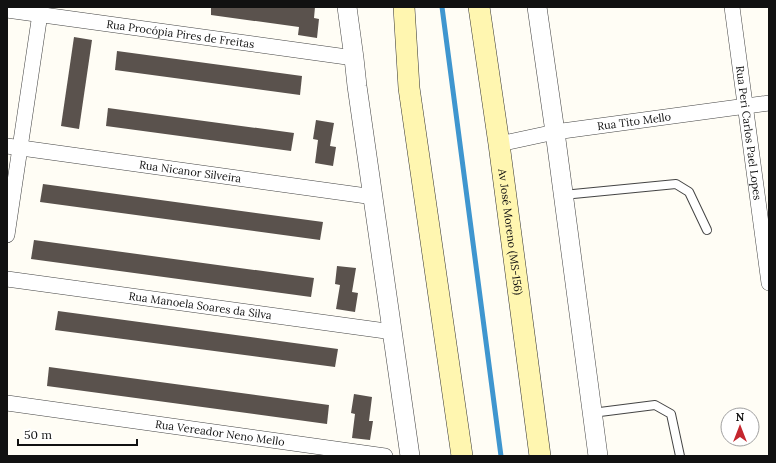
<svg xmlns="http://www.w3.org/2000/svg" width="776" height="463" viewBox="0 0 776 463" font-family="Lora,serif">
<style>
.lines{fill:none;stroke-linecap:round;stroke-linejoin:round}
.stream{stroke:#3f96cf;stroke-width:5}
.building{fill:#5a524d}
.service-casing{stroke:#444;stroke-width:10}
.minor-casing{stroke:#444;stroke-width:16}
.tertiary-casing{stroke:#444;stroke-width:20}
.secondary-casing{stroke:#333;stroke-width:22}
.service{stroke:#fff;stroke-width:8}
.minor{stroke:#fff;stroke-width:15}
.tertiary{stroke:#fff;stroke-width:19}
.secondary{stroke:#fff6b0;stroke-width:21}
.labels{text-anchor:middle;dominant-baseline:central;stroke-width:4;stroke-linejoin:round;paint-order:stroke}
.street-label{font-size:11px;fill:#111;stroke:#fff}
</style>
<rect width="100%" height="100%" fill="#fffdf5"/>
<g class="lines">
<path class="stream" d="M442 7 501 456"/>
</g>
<g class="building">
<path d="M211 7H315L314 18 319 19 317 38 298 35 299 27 211 15Z"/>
<path d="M74 37 92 40 79 129 61 126Z"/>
<path d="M117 51 302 76 300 95 115 70Z"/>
<path d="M108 108 294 133 291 151 106 126Z"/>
<path d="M316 120 334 123 330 146 336 147 333 166 315 163 318 140 313 139Z"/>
<path d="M43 184 323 222 320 240 40 202Z"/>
<path d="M34 240 314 278 311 297 31 259Z"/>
<path d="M337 266 356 268 352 292 358 293 355 312 336 309 340 285 335 284Z"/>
<path d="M58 311 338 349 335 367 55 330Z"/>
<path d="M49 367 329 405 327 424 47 386Z"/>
<path d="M354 394 372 397 369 421H373L370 440 352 438 355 414 351 413Z"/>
</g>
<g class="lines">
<defs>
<g id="service">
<path d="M563 195 676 184 689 192 707 230"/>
<path d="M592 413 655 405 671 414 680 456"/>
</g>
<g id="minor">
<path id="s1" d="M732 7 769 283"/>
<path id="s2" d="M7 10 354 58"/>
<path id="s3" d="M499 144 555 132 769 103"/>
<path id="s4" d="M7 146 374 197"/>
<path d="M7 235 41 7"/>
<path id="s5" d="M7 279 393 332"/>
<path id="s6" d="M7 403 385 456"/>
</g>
<g id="tertiary">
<path d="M347 7 354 58 357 86 410 456"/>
<path d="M537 7 555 132 598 456"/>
</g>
<g id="secondary">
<path d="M404 7 409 88 462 456"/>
<path id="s7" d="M479 7 499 144 540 456"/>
</g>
</defs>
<use href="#service" class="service-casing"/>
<use href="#minor" class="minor-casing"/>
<use href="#tertiary" class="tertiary-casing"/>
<use href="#secondary" class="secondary-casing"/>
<use href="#service" class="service"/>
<use href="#minor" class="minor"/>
<use href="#tertiary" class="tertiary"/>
<use href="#secondary" class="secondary"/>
</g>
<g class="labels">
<g class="street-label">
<text stroke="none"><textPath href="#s2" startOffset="175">Rua Procópia Pires de Freitas</textPath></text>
<text stroke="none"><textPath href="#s3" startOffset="137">Rua Tito Mello</textPath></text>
<text stroke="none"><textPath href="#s1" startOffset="127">Rua Peri Carlos Pael Lopes</textPath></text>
<text stroke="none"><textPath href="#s4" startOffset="185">Rua Nicanor Silveira</textPath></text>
<text stroke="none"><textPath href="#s7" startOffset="227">Av José Moreno (MS-156)</textPath></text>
<text stroke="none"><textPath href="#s5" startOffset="195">Rua Manoela Soares da Silva</textPath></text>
<text stroke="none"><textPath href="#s6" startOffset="215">Rua Vereador Neno Mello</textPath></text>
</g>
</g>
<rect width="776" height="463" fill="none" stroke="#111111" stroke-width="16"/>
<g transform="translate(740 427)"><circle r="19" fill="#ffffff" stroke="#a0a0a0"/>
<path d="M0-3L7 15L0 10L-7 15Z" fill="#c4262e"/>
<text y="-6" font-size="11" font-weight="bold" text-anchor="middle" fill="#111111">N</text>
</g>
<path d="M18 439v6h119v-6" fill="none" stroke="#111111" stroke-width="2"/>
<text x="24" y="439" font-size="12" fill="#111111" stroke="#ffffff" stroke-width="3" paint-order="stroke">50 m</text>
</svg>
